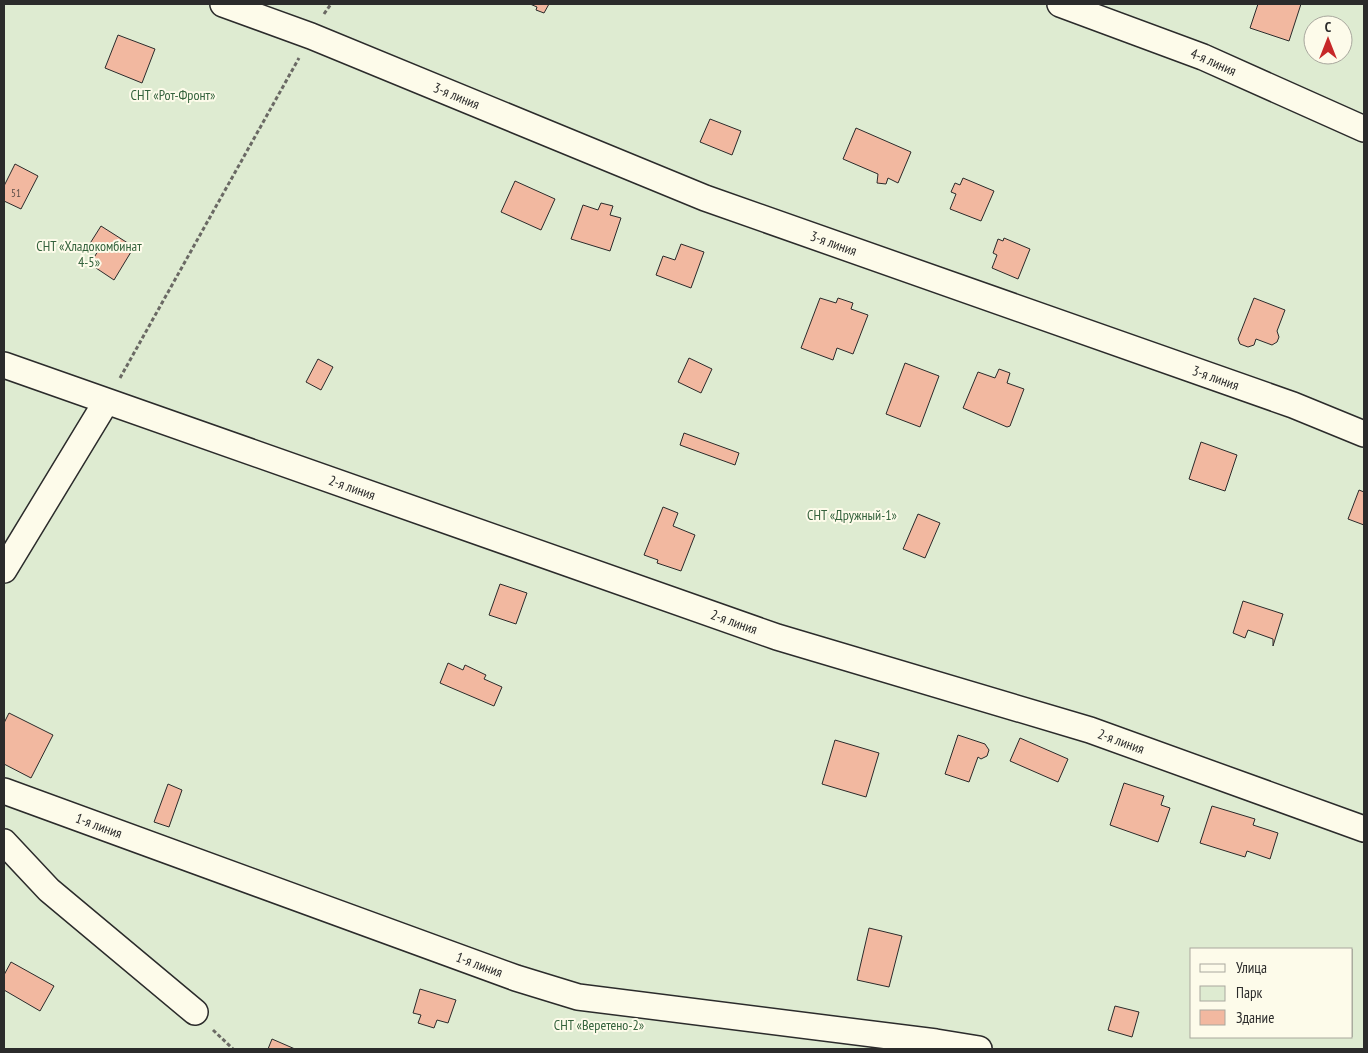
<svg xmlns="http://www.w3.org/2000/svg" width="1368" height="1053" viewBox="0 0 1368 1053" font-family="'PT Sans Narrow',sans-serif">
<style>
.green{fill:#deebd1;stroke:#74746e;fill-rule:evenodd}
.building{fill:#f2b8a0;stroke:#2b2b2b}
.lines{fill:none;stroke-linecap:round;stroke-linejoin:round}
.street-casing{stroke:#2b2b2b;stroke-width:28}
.path{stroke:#6a6964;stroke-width:3;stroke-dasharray:4 2.5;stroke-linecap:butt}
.street{stroke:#fdfbea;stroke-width:25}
.labels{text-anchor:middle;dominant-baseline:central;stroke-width:4;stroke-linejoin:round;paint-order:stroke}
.number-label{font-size:11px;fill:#5d4e48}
.street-label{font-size:14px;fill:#2b2b2b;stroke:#fdfbea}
.park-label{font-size:14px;fill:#34623c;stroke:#fdfbea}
</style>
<rect width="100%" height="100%" fill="#fdfbea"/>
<path class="green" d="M4 4H1364V1049H4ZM1313 25H1343V55H1313ZM1192 949H1352V1037H1192Z"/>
<g class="building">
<path d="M530 4H549L544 13 536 10 537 7Z"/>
<path d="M1258 4H1301L1289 41 1250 28Z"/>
<path d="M118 35 155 49 142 83 105 68Z"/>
<path d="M710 119 741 131 732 155 700 142Z"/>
<path d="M856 128 911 152 898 183 888 178 886 184 877 183 878 174 843 159Z"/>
<path d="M15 164 38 176 21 209 4 201V186Z"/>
<path d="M963 178 994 191 981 221 950 209 956 194 951 192 955 183 960 185Z"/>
<path d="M515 181 555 199 541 230 501 212Z"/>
<path d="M601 203 613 206 610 215 621 218 610 251 571 239 583 205 598 210Z"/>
<path d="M101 226 134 247 114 280 90 264 98 251 89 245Z"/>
<path d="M1004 238 1030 249 1018 279 992 268 997 255 993 253 998 239 1003 241Z"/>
<path d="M681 244 704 252 691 288 656 275 663 256 675 260Z"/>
<path d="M820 298 836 303 838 298 853 303 851 309 868 315 853 354 837 348 833 360 801 348Z"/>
<path d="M1254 298 1285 310 1277 331 1279 337 1277 342 1272 345 1256 339 1254 345 1248 347 1240 344 1238 339Z"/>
<path d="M689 358 712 369 701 393 678 382Z"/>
<path d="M318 359 333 367 321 390 306 382Z"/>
<path d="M905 363 939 376 920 427 886 414Z"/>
<path d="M999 369 1010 373 1007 383 1024 389 1010 426 1007 427 963 408 978 372 995 378Z"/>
<path d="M684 433 739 453 735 465 680 445Z"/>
<path d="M1201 442 1237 455 1225 491 1189 479Z"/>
<path d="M1359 490 1364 492V525L1348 519Z"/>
<path d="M663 507 678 513 673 526 695 535 681 571 657 563 658 560 644 555Z"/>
<path d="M918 514 940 523 925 558 903 549Z"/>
<path d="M500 584 527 593 516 624 489 615Z"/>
<path d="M1243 601 1283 614 1273 646V639L1248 630 1245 638 1233 633Z"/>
<path d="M448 663 463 670 465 665 486 675 484 679 502 687 494 706 440 683Z"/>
<path d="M9 713 53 735 31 778 4 764V723Z"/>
<path d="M958 735 985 744 989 750 987 756 981 759 978 757 969 782 945 774Z"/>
<path d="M1020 738 1068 759 1058 782 1010 761Z"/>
<path d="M835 740 879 753 866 797 822 784Z"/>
<path d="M1124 783 1164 796 1161 805 1170 808 1158 842 1110 825Z"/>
<path d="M168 784 182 790 169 827 154 822Z"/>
<path d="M1212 806 1255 819 1253 825 1278 833 1270 859 1247 851 1245 857 1200 843Z"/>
<path d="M869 928 902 936 889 987 857 980Z"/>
<path d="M11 962 54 986 40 1011 4 990V975Z"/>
<path d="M420 989 456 1000 448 1023 437 1020 434 1028 418 1023 421 1015 413 1013Z"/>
<path d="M1115 1006 1139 1012 1132 1037 1108 1030Z"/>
<path d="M272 1039 295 1049H268Z"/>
</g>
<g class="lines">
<defs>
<g id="street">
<path id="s1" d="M223 4 311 36 705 198 1293 405 1364 434"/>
<path id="s2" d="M1060 4 1203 57 1364 129"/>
<path id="s3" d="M4 365 777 637 1090 730 1364 829"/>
<path d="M4 570 106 402"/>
<path id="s4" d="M4 791 516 978 578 997 936 1042 979 1049"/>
<path d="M4 842 49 890 195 1012"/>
</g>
</defs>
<use href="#street" class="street-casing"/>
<g class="path">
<path d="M324 14 331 4"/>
<path d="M120 378 299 58"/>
<path d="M213 1030 233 1049"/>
</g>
<use href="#street" class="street"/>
</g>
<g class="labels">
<g class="number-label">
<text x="16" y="193">51</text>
</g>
<g class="street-label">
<text stroke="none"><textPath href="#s2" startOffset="164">4-я линия</textPath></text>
<text stroke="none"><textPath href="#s1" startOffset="251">3-я линия</textPath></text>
<text stroke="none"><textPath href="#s1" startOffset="656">3-я линия</textPath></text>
<text stroke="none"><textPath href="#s1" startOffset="1061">3-я линия</textPath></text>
<text stroke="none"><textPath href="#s3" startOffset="369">2-я линия</textPath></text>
<text stroke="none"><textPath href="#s3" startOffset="774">2-я линия</textPath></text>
<text stroke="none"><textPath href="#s3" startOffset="1179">2-я линия</textPath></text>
<text stroke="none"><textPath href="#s4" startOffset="101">1-я линия</textPath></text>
<text stroke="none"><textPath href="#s4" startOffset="506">1-я линия</textPath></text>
</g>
<g class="park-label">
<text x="173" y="95">СНТ «Рот-Фронт»</text>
<text x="89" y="246">СНТ «Хладокомбинат<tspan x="89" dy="16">4-5»</tspan></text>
<text x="852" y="515">СНТ «Дружный-1»</text>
<text x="599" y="1025">СНТ «Веретено-2»</text>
</g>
</g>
<rect width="1368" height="1053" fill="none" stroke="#2b2b2b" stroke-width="10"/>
<rect x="1190" y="948" width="162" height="90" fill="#fdfbea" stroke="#a9a89e"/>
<rect x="1200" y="964" width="25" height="8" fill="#fdfbea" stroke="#a9a89e"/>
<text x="1236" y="973" font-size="15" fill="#2b2b2b">Улица</text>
<rect x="1200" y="986" width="25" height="15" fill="#deebd1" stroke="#a9a89e"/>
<text x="1236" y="998" font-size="15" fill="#2b2b2b">Парк</text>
<rect x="1200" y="1010" width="25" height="15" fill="#f2b8a0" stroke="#a9a89e"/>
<text x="1236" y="1023" font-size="15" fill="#2b2b2b">Здание</text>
<g transform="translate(1328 40)"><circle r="24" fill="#fdfbea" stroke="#a9a89e"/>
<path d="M0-4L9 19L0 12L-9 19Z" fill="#c62828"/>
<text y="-8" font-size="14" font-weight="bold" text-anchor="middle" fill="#2b2b2b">С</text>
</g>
</svg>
